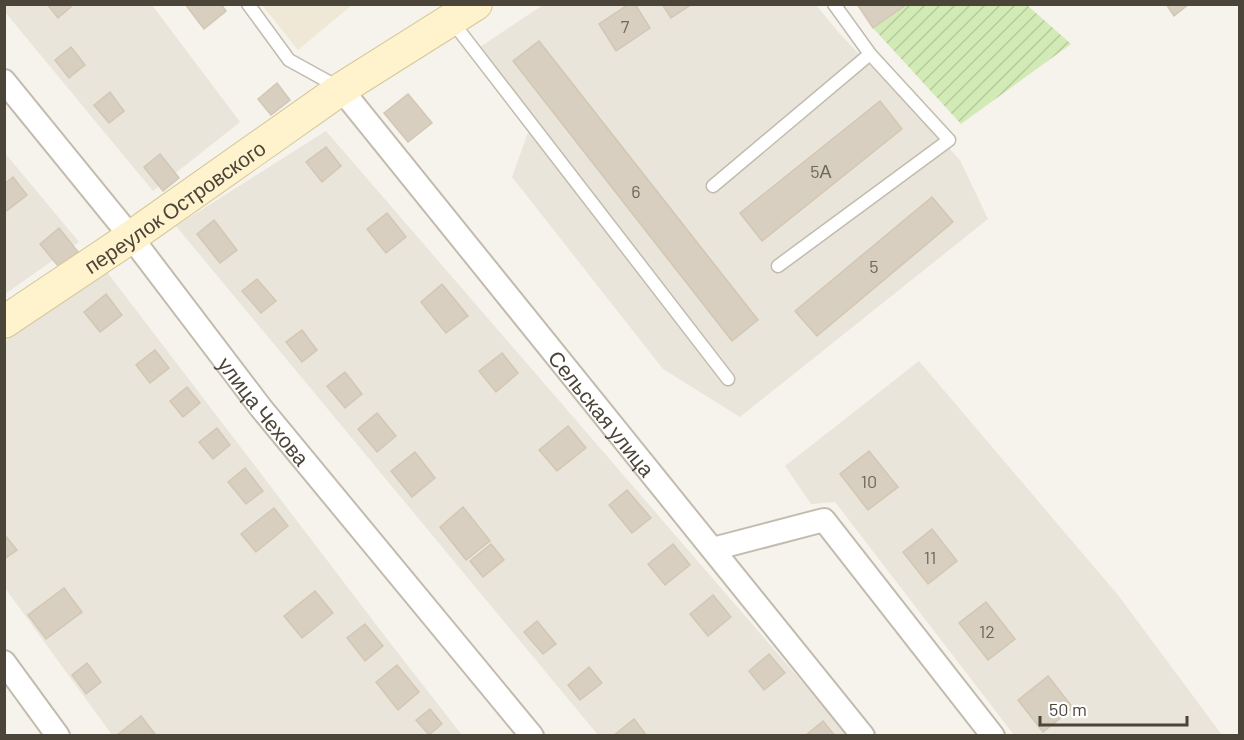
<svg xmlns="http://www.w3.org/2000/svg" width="1244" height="740" viewBox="0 0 1244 740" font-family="Barlow,sans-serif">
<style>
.residential{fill:#eae5da}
.education{fill:#efe8d6}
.garden{fill:url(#garden-furrows)}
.building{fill:#d8cfc1;stroke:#d3c7b4;stroke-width:1.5}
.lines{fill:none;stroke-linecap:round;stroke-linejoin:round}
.lane-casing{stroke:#c2bbae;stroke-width:15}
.street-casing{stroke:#c2bbae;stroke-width:26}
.secondary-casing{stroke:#d6c79b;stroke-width:34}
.lane{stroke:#fff;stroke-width:12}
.street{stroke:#fff;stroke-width:22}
.secondary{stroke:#fff3cd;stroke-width:32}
.labels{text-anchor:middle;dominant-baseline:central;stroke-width:4.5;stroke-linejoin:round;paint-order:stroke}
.number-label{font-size:18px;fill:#6e675b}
.street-label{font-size:21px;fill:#4b4439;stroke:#fff}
</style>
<defs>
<pattern id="garden-furrows" width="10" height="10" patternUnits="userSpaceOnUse" patternTransform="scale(1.5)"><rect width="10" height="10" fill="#d2eab5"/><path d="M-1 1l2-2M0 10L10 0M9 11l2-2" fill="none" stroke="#b6ca9c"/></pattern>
</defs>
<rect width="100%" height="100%" fill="#f6f3ec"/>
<g class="residential">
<path d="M4 5H152L240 122 153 191 5 12Z"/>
<path d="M543 5H816L840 34 960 160 988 219 740 417 663 369 512 177 531 124 474 51Z"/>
<path d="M326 131 848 735H598L176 226Z"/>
<path d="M4 152 79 242 5 294H4Z"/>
<path d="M107 272 394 648 462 735H112L5 588 4 342Z"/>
<path d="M919 361 1118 595 1222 735H1014L835 502 811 504 785 466Z"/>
</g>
<path class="education" d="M262 5H352L298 50Z"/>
<path class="garden" d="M903 5H1027L1071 44 961 124 873 28 904 6Z"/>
<g class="building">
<path d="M47 4H74L58 18Z"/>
<path d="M185 4H221L226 11 204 29Z"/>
<path d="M629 4H635L650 28 616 51 599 24Z"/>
<path d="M662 4H692L671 18Z"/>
<path d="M857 4H903L904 6 873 28Z"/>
<path d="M1166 4H1189L1174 16Z"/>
<path d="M539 41 758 320 732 341 513 61Z"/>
<path d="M71 47 85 65 69 78 55 60Z"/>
<path d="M277 83 290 100 271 115 258 99Z"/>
<path d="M110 92 124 111 109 123 94 105Z"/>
<path d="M408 94 432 123 408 142 384 113Z"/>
<path d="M880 101 902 129 762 241 740 213Z"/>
<path d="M326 147 341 166 322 182 306 162Z"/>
<path d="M160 154 179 178 163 191 144 167Z"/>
<path d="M13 177 27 195 5 212 4 184Z"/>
<path d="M932 197 953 222 817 336 795 311Z"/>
<path d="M387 213 406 237 386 253 367 229Z"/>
<path d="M214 220 237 250 220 263 197 234Z"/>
<path d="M59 228 78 252 59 267 40 244Z"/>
<path d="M257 279 276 301 261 313 242 291Z"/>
<path d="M442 284 468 316 446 333 421 302Z"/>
<path d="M106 294 122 315 100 332 84 312Z"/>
<path d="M302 330 317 350 302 362 286 342Z"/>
<path d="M155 350 169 368 150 383 136 365Z"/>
<path d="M502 353 518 373 496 392 479 371Z"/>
<path d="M345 372 362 394 345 408 327 386Z"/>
<path d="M187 387 200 403 183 417 170 401Z"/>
<path d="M377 413 396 436 377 452 358 429Z"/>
<path d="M568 426 586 448 557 471 539 450Z"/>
<path d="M217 428 230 445 213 459 199 442Z"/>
<path d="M869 451 898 487 868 510 840 474Z"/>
<path d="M415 452 435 478 412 497 391 471Z"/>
<path d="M245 468 263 491 246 504 228 482Z"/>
<path d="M627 490 651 518 632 533 609 505Z"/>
<path d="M463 507 490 541 466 560 440 527Z"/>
<path d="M274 508 288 526 256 552 241 534Z"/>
<path d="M932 529 957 561 928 584 903 552Z"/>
<path d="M4 534 17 550 4 559Z"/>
<path d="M491 544 504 560 483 577 470 561Z"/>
<path d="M673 544 690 565 665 585 648 564Z"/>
<path d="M64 588 82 612 46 639 28 615Z"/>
<path d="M315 591 333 613 302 638 284 616Z"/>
<path d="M713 595 731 617 708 636 690 614Z"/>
<path d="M986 602 1015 639 988 660 959 623Z"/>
<path d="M537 621 556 644 543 654 524 632Z"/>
<path d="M365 624 383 646 365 661 347 638Z"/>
<path d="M769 654 785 673 764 690 749 671Z"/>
<path d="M87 663 101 682 86 694 72 675Z"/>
<path d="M397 665 419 692 398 710 376 682Z"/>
<path d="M589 667 602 683 580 700 568 685Z"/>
<path d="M1048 676 1073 708 1043 732 1018 700Z"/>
<path d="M430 709 442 724 429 735 416 720Z"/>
<path d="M141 716 155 734 152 736H116Z"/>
<path d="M634 719 647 736H613Z"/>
<path d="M823 721 835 736H805Z"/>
</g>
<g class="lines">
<defs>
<g id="lane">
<path d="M248 4 289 60 338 87"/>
<path d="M451 20 728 379"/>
<path d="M713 186 870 54"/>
<path d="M778 266 949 140 870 54 834 4"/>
</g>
<g id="street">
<path id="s1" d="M4 81 131 237 261 408 532 736"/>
<path id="s2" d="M341 89 863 736"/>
<path d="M713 549 824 520 993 736"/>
<path d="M4 662 58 736"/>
</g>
<g id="secondary">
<path id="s3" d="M4 322 131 237 341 89 476 4"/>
</g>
</defs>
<use href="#lane" class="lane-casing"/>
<use href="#street" class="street-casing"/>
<use href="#secondary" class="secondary-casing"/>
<use href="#lane" class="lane"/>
<use href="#street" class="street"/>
<use href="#secondary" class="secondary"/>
</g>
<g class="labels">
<g class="number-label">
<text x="625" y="26">7</text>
<text x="821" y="171">5А</text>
<text x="636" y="191">6</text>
<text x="874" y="266">5</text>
<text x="869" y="481">10</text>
<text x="930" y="557">11</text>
<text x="987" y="631">12</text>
</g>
<g class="street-label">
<text stroke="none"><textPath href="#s3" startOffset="206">переулок Островского</textPath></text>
<text stroke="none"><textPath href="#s1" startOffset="420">улица Чехова</textPath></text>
<text stroke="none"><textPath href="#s2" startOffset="416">Сельская улица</textPath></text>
</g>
</g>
<rect width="1244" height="740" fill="none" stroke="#4b4439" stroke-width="12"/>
<path d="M1040 716v9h147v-9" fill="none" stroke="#4b4439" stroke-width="3"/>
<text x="1049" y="716" font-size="18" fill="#4b4439" stroke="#ffffff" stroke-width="4.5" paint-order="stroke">50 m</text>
</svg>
